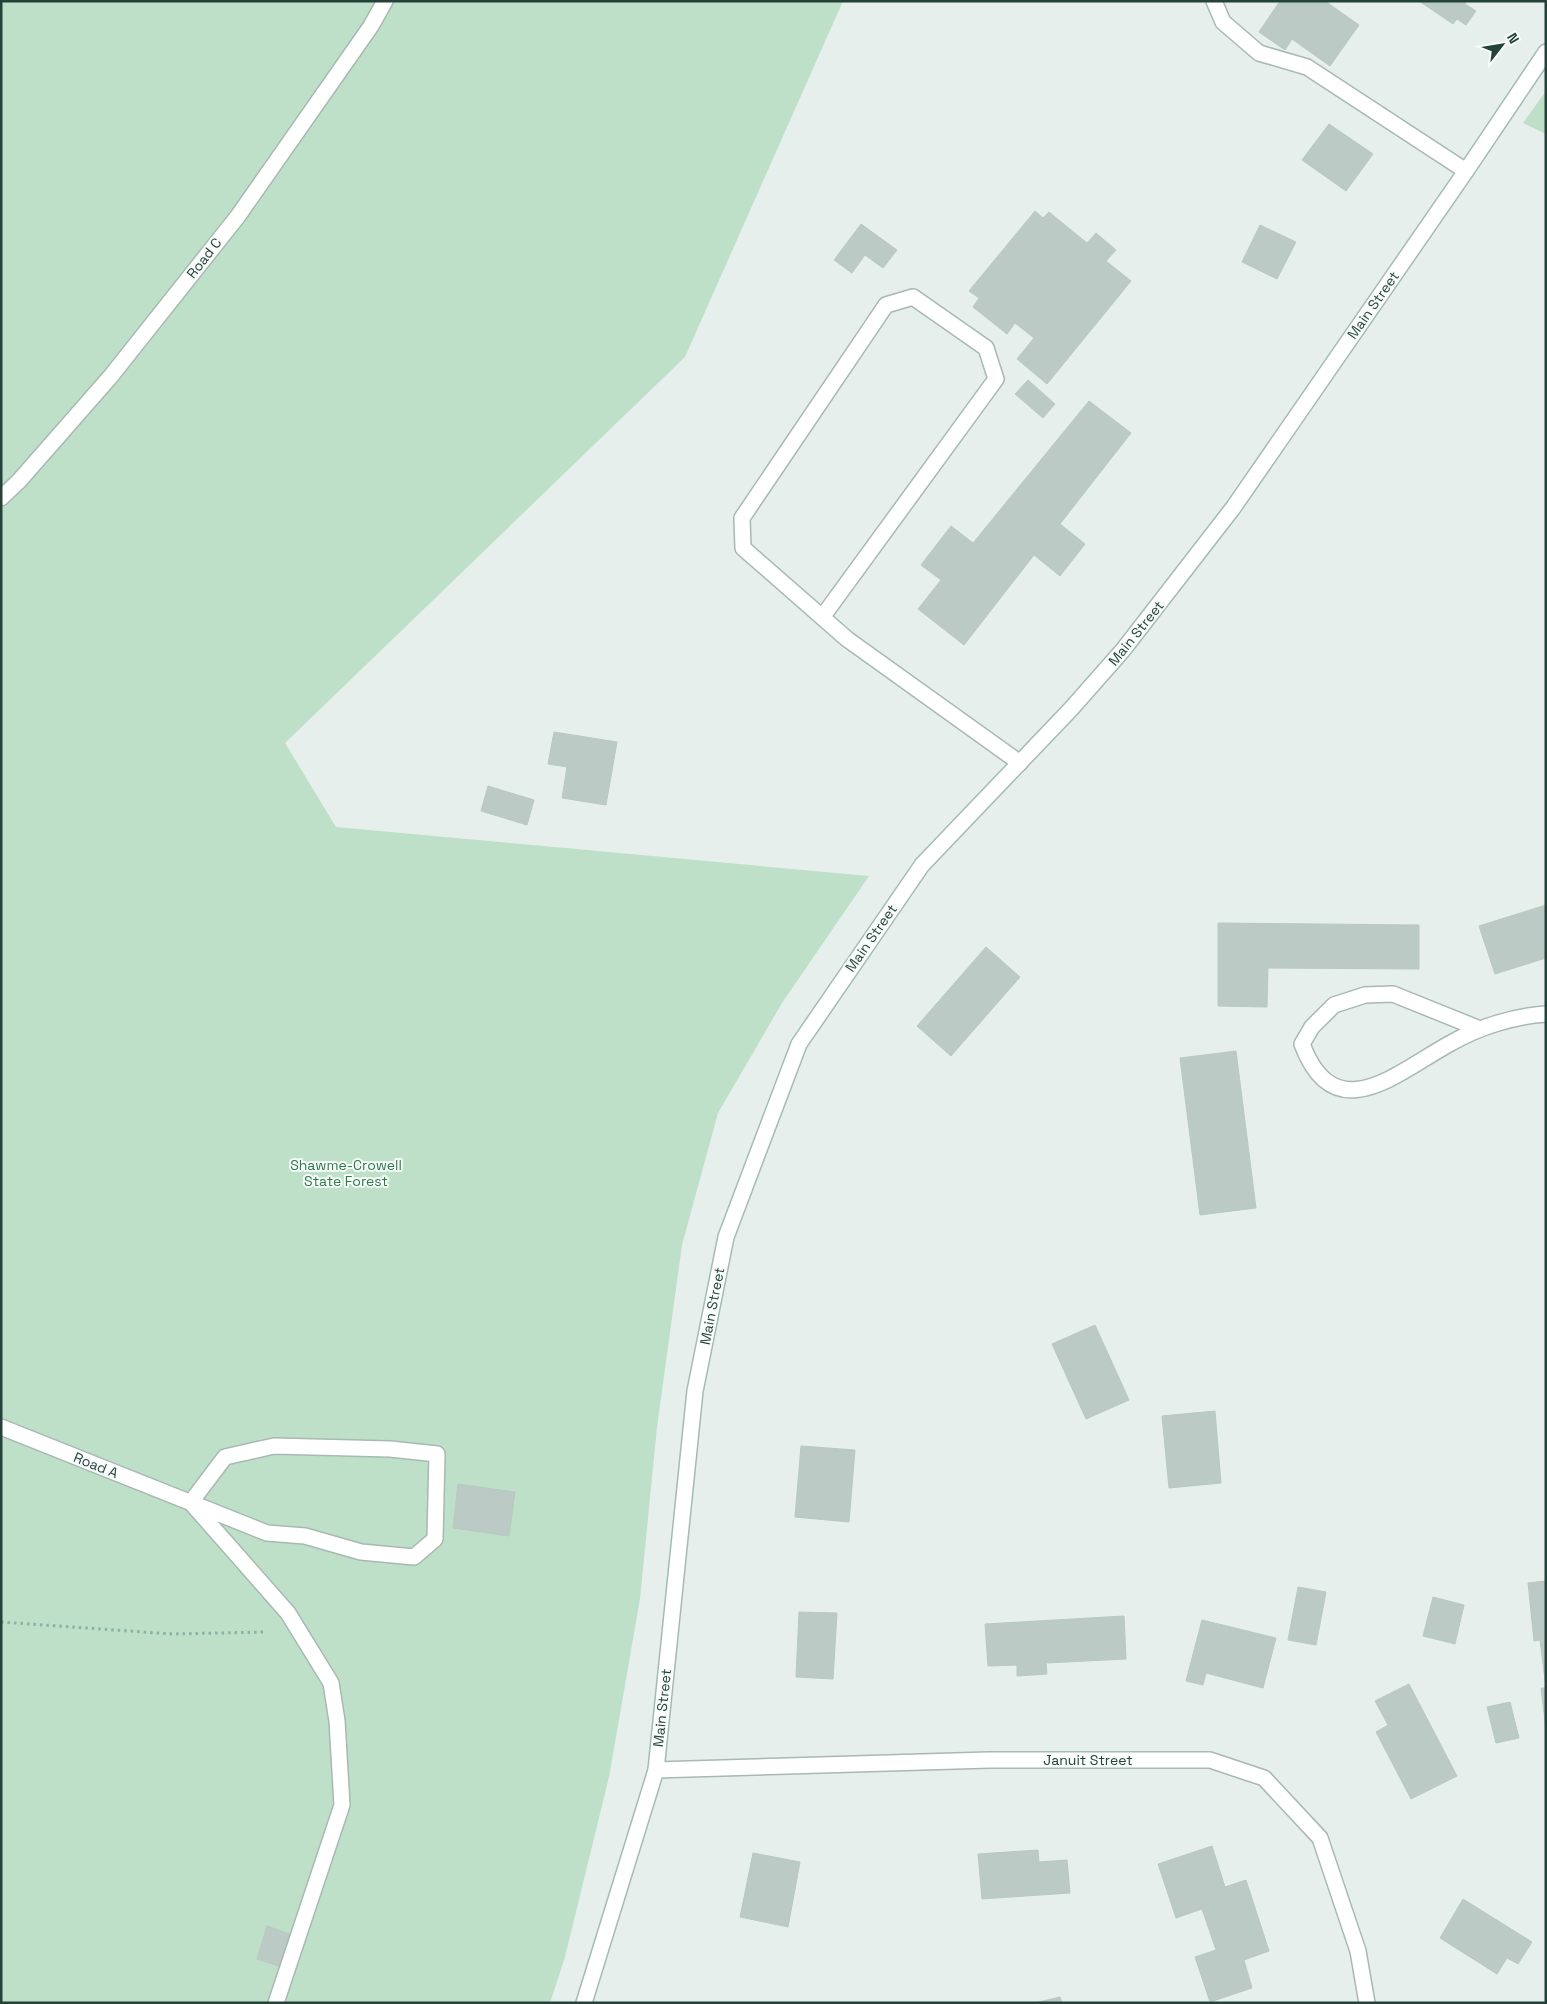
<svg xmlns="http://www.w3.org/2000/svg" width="1547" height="2004" viewBox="0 0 1547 2004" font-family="'Space Grotesk',sans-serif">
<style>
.green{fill:#bfe0c8}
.building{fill:#bbcac4;stroke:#b8c9c2}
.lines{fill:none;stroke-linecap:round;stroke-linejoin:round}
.lane-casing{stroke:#a8b8b2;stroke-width:18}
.street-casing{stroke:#a8b8b2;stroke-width:18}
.secondary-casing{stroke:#a4bbb3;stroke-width:18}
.path{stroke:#86b3a5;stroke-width:3;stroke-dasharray:2.5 4;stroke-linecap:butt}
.lane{stroke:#fff;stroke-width:15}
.street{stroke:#fff;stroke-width:15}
.secondary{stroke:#fff;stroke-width:15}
.labels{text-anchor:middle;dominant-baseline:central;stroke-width:4;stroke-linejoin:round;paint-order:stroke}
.street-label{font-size:14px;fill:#24423a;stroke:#f7fbf9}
.park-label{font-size:14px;fill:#2d7a4b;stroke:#f7fbf9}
</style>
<rect width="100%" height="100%" fill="#e6efeb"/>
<g class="green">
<path d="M1 1H843L685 357 285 743 336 827 869 876 782 1003 718 1113 682 1245 657 1427 640 1599 609 1777 565 1957 550 2003H1Z"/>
<path d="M1546 91V134L1523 123Z"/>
</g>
<g class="building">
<path d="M1280 1H1325L1359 25 1330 66 1292 39 1285 50 1259 32Z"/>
<path d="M1419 1H1466L1465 4 1476 11 1466 25 1457 19 1453 24Z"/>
<path d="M1329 124 1373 154 1346 191 1302 160Z"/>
<path d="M1035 211 1043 218 1049 212 1087 243 1096 233 1116 250 1106 261 1131 281 1047 384 1017 359 1034 338 1015 323 1007 334 973 307 979 298 969 291Z"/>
<path d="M861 224 897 250 883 268 865 255 852 273 834 260Z"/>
<path d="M1260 225 1296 242 1277 279 1242 262Z"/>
<path d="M1028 380 1055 404 1043 418 1015 394Z"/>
<path d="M1089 401 1131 433 1060 524 1085 544 1060 576 1034 555 964 645 918 609 941 580 921 565 951 526 973 543Z"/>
<path d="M554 732 617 742 606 805 562 798 567 767 548 764Z"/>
<path d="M488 786 534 800 527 825 481 811Z"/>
<path d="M1546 905V958L1495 974 1479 926Z"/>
<path d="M1218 923 1419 925V969L1268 968 1267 1007 1218 1006Z"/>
<path d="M986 947 1020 977 951 1056 917 1026Z"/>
<path d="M1236 1051 1256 1208 1200 1215 1180 1058Z"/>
<path d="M1095 1325 1129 1400 1086 1419 1052 1344Z"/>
<path d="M1215 1411 1221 1483 1169 1488 1162 1416Z"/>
<path d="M801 1446 855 1450 849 1522 795 1517Z"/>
<path d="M458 1484 515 1492 509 1536 453 1528Z"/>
<path d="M1546 1581V1730L1541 1688H1546L1540 1640 1534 1641 1528 1583Z"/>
<path d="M1298 1587 1326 1592 1316 1645 1288 1640Z"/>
<path d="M1433 1597 1464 1605 1455 1644 1423 1636Z"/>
<path d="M799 1612 837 1613 833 1679 796 1677Z"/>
<path d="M1124 1616 1126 1659 1046 1663 1047 1674 1017 1676V1665L988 1666 985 1624Z"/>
<path d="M1202 1620 1276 1638 1263 1688 1206 1673 1203 1685 1186 1681Z"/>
<path d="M1409 1684 1457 1776 1411 1799 1376 1732 1388 1725 1375 1701Z"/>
<path d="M1510 1702 1519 1738 1496 1743 1487 1707Z"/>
<path d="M1212 1846 1225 1887 1246 1880 1269 1951 1244 1960 1252 1988 1210 2002 1195 1957 1216 1950 1202 1909 1176 1918 1158 1864Z"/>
<path d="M1038 1850 1039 1862 1067 1860 1070 1893 982 1899 978 1854Z"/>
<path d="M753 1853 800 1862 788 1927 740 1917Z"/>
<path d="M1463 1899 1532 1942 1518 1964 1507 1958 1497 1974 1440 1938Z"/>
<path d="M267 1926 295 1936 284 1968 257 1959Z"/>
<path d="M1060 1997 1062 2003H1034Z"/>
</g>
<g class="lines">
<defs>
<g id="lane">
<path d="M1214 1 1223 22 1259 53 1307 67 1466 171"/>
<path d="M1 498 19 481 111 376 238 216 371 26 385 1"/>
<path d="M823 616 996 379 986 348 913 297 886 305 742 518 743 548 847 639 1020 763"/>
<path d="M1480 1029 1393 994 1365 995 1334 1005 1312 1027 1302 1044C1335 1132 1399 1071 1451 1043 1479 1027 1514 1016 1546 1014"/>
<path d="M1 1427 267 1533 305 1536 361 1552 414 1557 435 1539 437 1454 390 1449 274 1446 225 1457 191 1502"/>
<path d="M193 1505 288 1613 331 1683 337 1721 342 1805 276 2003"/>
</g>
<path id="street" d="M656 1770 989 1760H1210L1264 1778 1320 1838 1358 1951 1367 2003"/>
<path id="secondary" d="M584 2003 656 1770 695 1391 726 1237 799 1044 922 865 1071 709 1123 650 1233 508 1466 171 1546 52"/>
</defs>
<use href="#lane" class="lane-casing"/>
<use href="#street" class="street-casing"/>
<use href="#secondary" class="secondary-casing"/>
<path class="path" d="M1 1622 172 1634 266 1632"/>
<use href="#lane" class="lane"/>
<use href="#street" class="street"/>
<use href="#secondary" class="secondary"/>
</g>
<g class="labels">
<g class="street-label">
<text transform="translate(204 258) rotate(-52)">Road C</text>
<text transform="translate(1373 305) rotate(-55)">Main Street</text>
<text transform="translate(1136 633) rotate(-51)">Main Street</text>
<text transform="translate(871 938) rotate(-55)">Main Street</text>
<text transform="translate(712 1306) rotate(-79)">Main Street</text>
<text transform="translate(96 1465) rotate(22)">Road A</text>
<text transform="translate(662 1708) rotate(-84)">Main Street</text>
<text x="1088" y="1760">Januit Street</text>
</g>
<g class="park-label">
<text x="346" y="1165">Shawme-Crowell<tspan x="346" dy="16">State Forest</tspan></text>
</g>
</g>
<rect width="1547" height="2004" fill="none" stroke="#24423a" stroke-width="5"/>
<g transform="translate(1502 45) rotate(59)" stroke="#f7fbf9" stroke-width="4" paint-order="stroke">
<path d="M0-4L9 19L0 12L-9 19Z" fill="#24423a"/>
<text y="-8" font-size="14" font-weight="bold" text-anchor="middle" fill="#24423a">N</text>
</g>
</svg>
